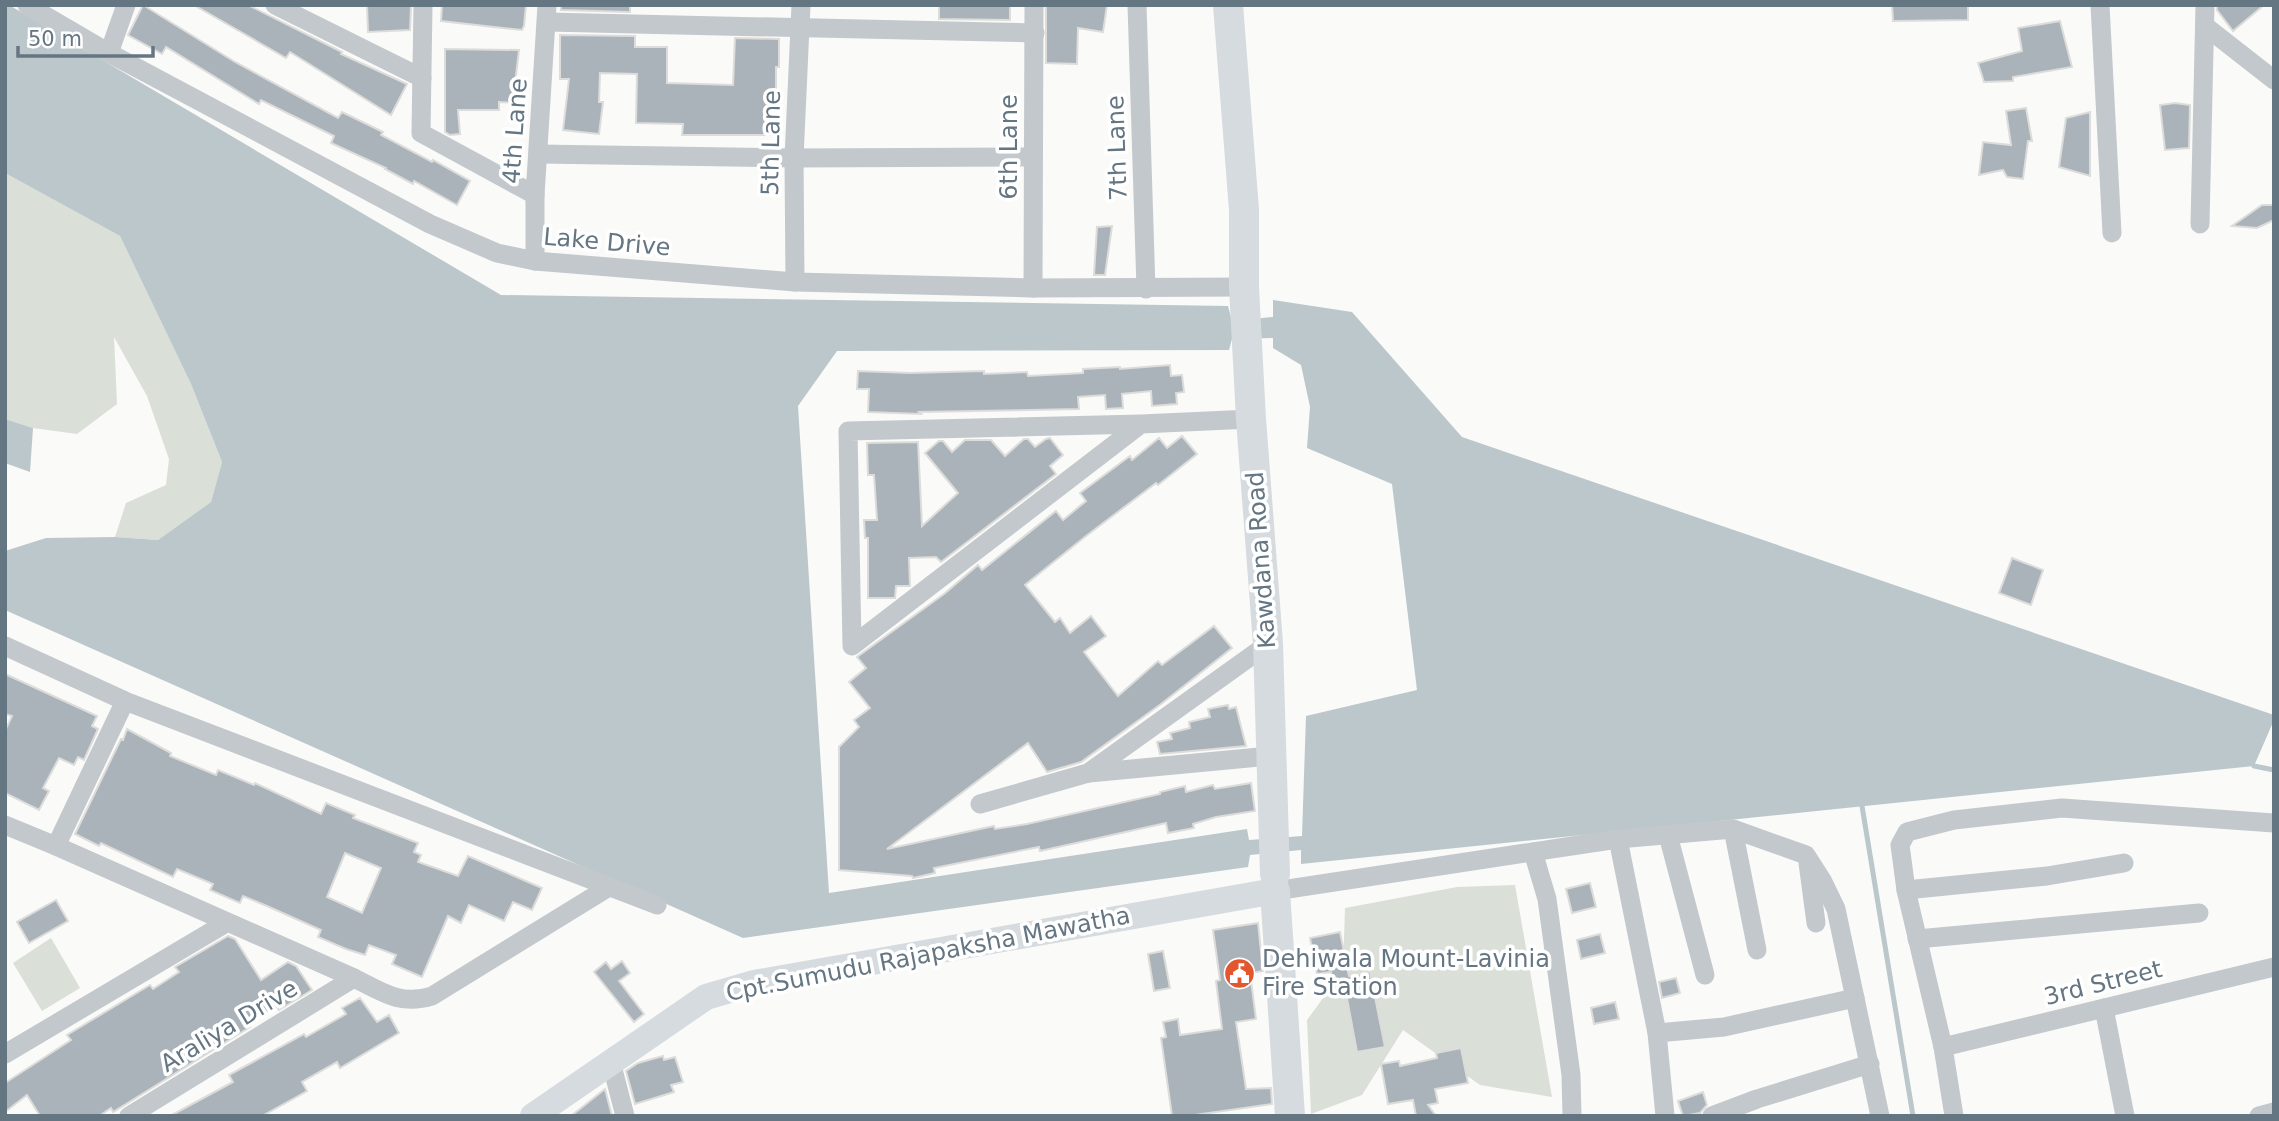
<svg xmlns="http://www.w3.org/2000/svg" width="2279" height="1121" viewBox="0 0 2279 1121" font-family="'DejaVu Sans',sans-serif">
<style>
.green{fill:#dadfd7}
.water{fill:#bbc7cb;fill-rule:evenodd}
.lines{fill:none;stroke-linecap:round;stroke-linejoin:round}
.stream{stroke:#bbc7cb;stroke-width:5}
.building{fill:#aab3b9;stroke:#dcdcda;stroke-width:2;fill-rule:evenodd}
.street{stroke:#c3c8cc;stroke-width:19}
.secondary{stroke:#d6dbdf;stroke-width:26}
.primary{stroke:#d6dbdf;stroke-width:30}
.labels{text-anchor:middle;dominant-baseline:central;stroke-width:7;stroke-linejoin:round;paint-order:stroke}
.street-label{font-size:24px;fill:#657683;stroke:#fff}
.poi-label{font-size:24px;fill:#657683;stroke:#fff;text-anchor:start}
</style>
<rect width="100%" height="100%" fill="#fafaf8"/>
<g class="green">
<path d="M5 173 120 236 191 384 222 462 211 502 158 540 115 537 126 503 166 485 169 459 147 396 114 337 117 404 77 434 33 428 5 419Z"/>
<path d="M1515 885 1552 1097 1480 1085 1403 1030 1362 1095 1311 1114 1307 1020 1343 971 1345 908 1457 887Z"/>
<path d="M51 938 80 988 42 1011 13 963Z"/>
</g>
<g class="water">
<path d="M5 5H9L501 295 1228 306 1232 321 1273 317V300L1352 312 1462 437 2274 715V720L2254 766 1301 864V850L1250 855 1248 867 743 938 5 610V551L46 538 115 537 158 540 211 502 222 462 191 384 120 236 5 173ZM1273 338V348L1301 365 1310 407 1307 448 1392 484 1417 690 1306 716 1302 836 1249 840 1247 829 829 893 798 406 837 351 1229 350 1232 339Z"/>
<path d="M5 419 33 428 30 472 5 463Z"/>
</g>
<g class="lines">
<g class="stream">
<path d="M2254 766 2274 770"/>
<path d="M1862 806 1913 1116"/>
</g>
</g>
<g class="building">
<path d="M143 5 235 62 338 118 342 112 383 132 381 135 432 162 433 160 470 181 457 205 414 181 413 184 385 169 386 168 331 143 334 136 261 100 259 104 166 47 162 54 128 35Z"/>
<path d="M194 5H248L342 52 341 54 407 84 391 115 290 52 286 58Z"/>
<path d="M367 5H411L410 30 368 32Z"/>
<path d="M442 5H526L524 26 522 30 441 21Z"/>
<path d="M561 5H630V12L561 10Z"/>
<path d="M939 5H1010V20L939 19Z"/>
<path d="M1046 5H1107L1103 32 1078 28 1077 64 1046 63Z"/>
<path d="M1892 5H1968V20L1893 21Z"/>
<path d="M2217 5H2264L2233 31 2217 10Z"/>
<path d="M2060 21 2072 67 2013 77V81L1984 82 1978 63 2022 51 2018 28Z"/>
<path d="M560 35 635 36V47H667V83L733 85 735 38 779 39V67H776V135H682L683 124 636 123 637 74 600 73 599 102H603L599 134 563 130 569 79H560Z"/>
<path d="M445 49 519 50 515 84H518V103L499 102V110H458L460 134 450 135 445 132Z"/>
<path d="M2175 103 2190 105 2189 148 2165 150 2160 105Z"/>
<path d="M2026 108 2032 141H2028L2023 179 2007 177 2003 170 1979 175 1983 142 2011 145 2006 111Z"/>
<path d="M2090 112V176L2059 167 2066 118Z"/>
<path d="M2262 205H2274V220L2257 228 2232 226Z"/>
<path d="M1112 226 1105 275H1094L1097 227Z"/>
<path d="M1170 365 1171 376 1182 375 1184 392 1176 393 1177 404 1152 406 1151 391 1122 394 1123 408 1106 409 1105 395 1078 397 1079 409 919 412 921 414 868 412 869 389H857L858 371 910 373 984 371V374L1027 372 1028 376 1083 373V369L1120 367V369Z"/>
<path d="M1182 436 1197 454 1158 485 1156 483 1086 536 1025 585 1055 622 1060 618 1070 633 1091 616 1106 636 1084 652 1118 696 1158 661 1162 665 1214 626 1232 648 1161 704 1081 762 1047 772 1028 743 887 849 994 826 995 829 1027 824 1160 794V792L1185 786 1186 792 1213 785 1215 789 1251 783 1255 811 1216 817 1193 824 1194 828 1168 833 1166 823 1040 851 1039 847 934 868 935 873 913 878 912 876 839 870V747L859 727 854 720 870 708 849 682 866 668 857 657 944 594 978 565 982 570 1056 511 1063 520 1086 501 1080 493 1130 456 1132 460 1159 438 1167 448Z"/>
<path d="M1050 438 1063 455 1050 466 1056 474 941 562 936 557 909 558 910 586H896L895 598H868V538H865L864 520H877L874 475H868L867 443 918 442 922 526 958 493 925 453 939 441H943L952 452 965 440H991L1005 456 1024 439H1028L1035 447 1046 439Z"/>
<path d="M2012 558 2043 570 2031 605 1999 593Z"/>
<path d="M5 674 97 716 92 726 98 729 84 760 78 757 74 765 59 758 43 788 49 791 39 810 5 793V731L12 716 5 714Z"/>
<path d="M1228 705 1229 709 1236 707 1246 746 1160 754 1157 742 1172 739 1170 733 1190 728 1189 722 1210 717 1208 709Z"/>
<path d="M127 729 171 753 170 756 216 775 218 770 254 785 255 783 321 814 326 803 355 815 353 818 418 843 414 852 421 855 418 862 458 876 468 856 542 888 532 910 513 902 504 921 469 905 461 923 448 916 422 977 392 964 396 955 369 945 365 955 346 949 318 937 321 930 267 906 243 896 240 903 210 890 213 884 177 869 173 877 101 843 99 846 75 834 121 739 123 740ZM345 853 381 868 362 913 327 897Z"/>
<path d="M1590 883 1596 907 1572 913 1566 889Z"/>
<path d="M56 900 68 921 29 943 17 922Z"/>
<path d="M1258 923 1263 971 1250 973 1256 1019 1236 1022 1246 1089 1271 1088 1272 1104 1188 1116H1172L1161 1038 1166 1037 1163 1022 1178 1019 1180 1035 1222 1029 1216 981 1220 980 1213 930Z"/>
<path d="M1340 932 1349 976 1370 972 1385 1047 1357 1052 1346 993 1335 995 1331 972 1317 974 1310 938Z"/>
<path d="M1600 934 1605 953 1581 959 1577 940Z"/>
<path d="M228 936 235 939 261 980 288 962 296 966 312 990 279 1010 276 1006 248 1024 250 1027 113 1112 111 1108 99 1116H40L27 1095 5 1112V1083L71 1040 67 1035 150 985 153 989 179 972 175 967Z"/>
<path d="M1163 951 1170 988 1154 991 1148 954Z"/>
<path d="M622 961 630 973 619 981 644 1014 634 1022 594 972 606 962 611 969Z"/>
<path d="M1676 978 1680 993 1662 998 1659 982Z"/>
<path d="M360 998 377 1022 389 1015 399 1033 340 1068 337 1062 302 1082 307 1091 262 1116H170L233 1082 229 1075 304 1034 306 1037 346 1014 342 1008Z"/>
<path d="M1615 1002 1619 1019 1594 1024 1591 1008Z"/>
<path d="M1461 1048 1468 1083 1435 1089 1438 1103 1428 1105 1436 1116H1416L1413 1100 1388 1104 1381 1064 1399 1061 1400 1066 1437 1058 1436 1053Z"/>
<path d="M663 1056 664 1060 675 1057 683 1082 671 1085 674 1092 635 1104 626 1071 638 1063Z"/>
<path d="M605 1089 612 1116H571Z"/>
<path d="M1703 1092 1707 1105 1700 1113 1683 1116 1678 1101Z"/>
</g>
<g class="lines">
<g class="street">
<path d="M27 5 109 53 430 224 497 253 535 261 795 282 1033 288 1244 287"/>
<path d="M275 5 422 78"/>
<path d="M423 5 421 133 535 195"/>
<path d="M1137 5 1146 289"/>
<path d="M2100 5 2112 233"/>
<path d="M547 22 1035 33"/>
<path d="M2205 26 2274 80"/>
<path d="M109 53 126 5"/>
<path d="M539 154 794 158 1033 157"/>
<path d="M2200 224 2205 5"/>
<path d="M535 261V195L547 5"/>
<path d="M795 282 794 158 801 5"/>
<path d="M1033 288 1034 5"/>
<path d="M1141 424 852 646 848 431 1141 424 1251 419"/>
<path d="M5 646 125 701 657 905"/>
<path d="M1089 773 1270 756"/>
<path d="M980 804 1088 773 1268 644"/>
<path d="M5 825 56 846 125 701"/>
<path d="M1733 829 1757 950"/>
<path d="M1668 835 1705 975"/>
<path d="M1618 839 1657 1033 1665 1116"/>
<path d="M56 846 354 978C382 992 400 1006 432 996L609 887"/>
<path d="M1533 852 1547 899 1571 1075 1572 1116"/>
<path d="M1808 863 1816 923"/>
<path d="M1906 890 2047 876 2124 863"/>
<path d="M1275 891 1618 839 1733 829 1806 855 1822 880 1836 909 1880 1116"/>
<path d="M1917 939 2199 913"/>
<path d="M2104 1008 2125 1116"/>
<path d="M1657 1033 1724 1027 1855 998"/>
<path d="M1943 1047 2274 967"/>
<path d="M5 1054 226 923"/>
<path d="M611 1062 625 1116"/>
<path d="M129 1116 354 978"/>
<path d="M1712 1116 1757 1099 1870 1064"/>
<path d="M1954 1116 1943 1047 1906 890 1900 845 1907 832 1954 820 2062 808 2274 823"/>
<path d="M2259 1116 2274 1112"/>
</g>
<path class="secondary" d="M533 1116 706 997 754 983 1275 891V874"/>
<g class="primary">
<path d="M1228 5 1244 210V287L1251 419 1268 644 1275 874"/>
<path d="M1275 891 1290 1116"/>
</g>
</g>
<defs>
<symbol id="civic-disc" viewBox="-11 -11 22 22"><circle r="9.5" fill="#e4572e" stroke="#fff"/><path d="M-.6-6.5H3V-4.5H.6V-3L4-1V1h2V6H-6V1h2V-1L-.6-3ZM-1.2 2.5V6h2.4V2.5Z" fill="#fff"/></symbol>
</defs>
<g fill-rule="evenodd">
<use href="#civic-disc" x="1222" y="956" width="35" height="35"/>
</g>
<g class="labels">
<g class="street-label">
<text transform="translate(515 131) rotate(-86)">4th Lane</text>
<text transform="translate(771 143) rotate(-89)">5th Lane</text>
<text transform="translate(1009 147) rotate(-90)">6th Lane</text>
<text transform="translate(1117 148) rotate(-92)">7th Lane</text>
<text transform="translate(607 242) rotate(5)">Lake Drive</text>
<text transform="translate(1261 560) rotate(-94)">Kawdana Road</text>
<text transform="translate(928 954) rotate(-11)">Cpt.Sumudu Rajapaksha Mawatha</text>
<text transform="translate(2103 983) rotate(-14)">3rd Street</text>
<text transform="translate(229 1026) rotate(-31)">Araliya Drive</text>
</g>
<g class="poi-label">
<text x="1262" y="959">Dehiwala Mount-Lavinia<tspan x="1262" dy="28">Fire Station</tspan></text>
</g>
</g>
<rect width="2279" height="1121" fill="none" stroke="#657683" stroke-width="14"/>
<path d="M18 46v10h135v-10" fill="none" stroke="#657683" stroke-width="3.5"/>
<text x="28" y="46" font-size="21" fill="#657683" stroke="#ffffff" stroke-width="5" paint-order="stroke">50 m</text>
</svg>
